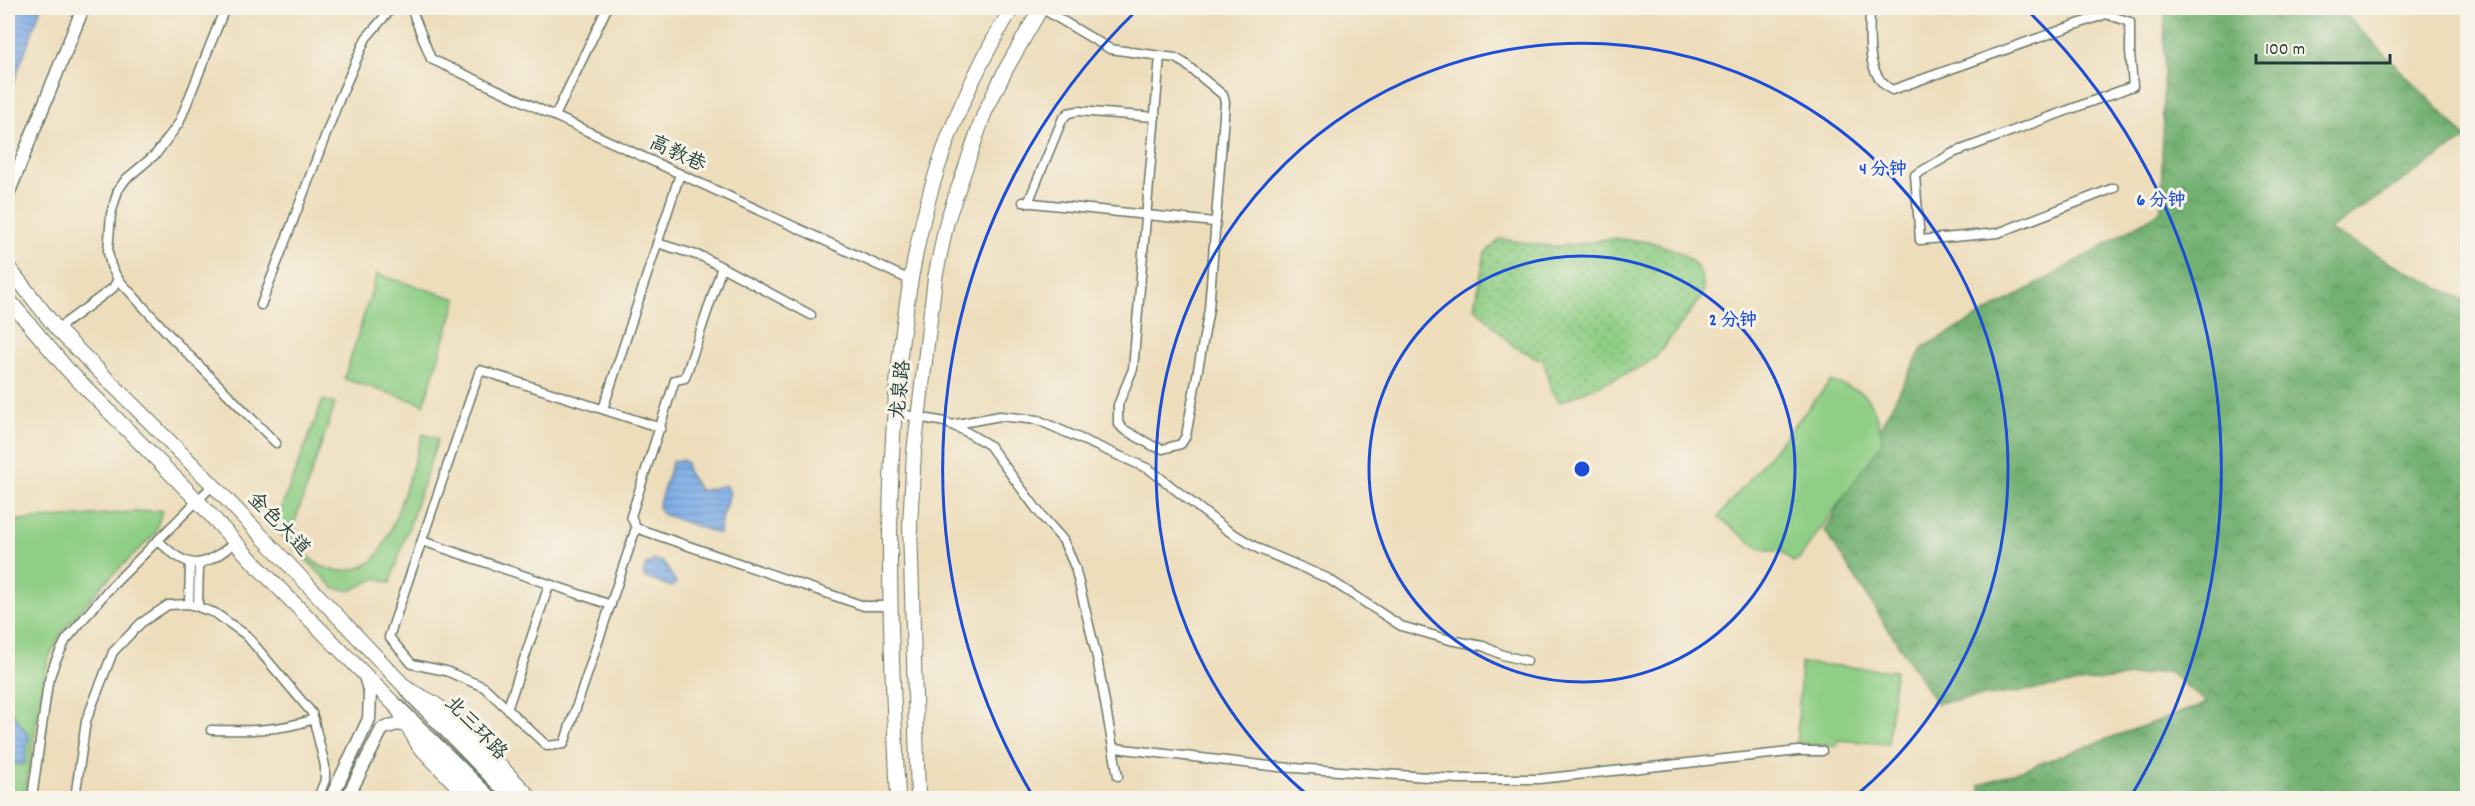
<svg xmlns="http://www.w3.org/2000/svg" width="2475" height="806" viewBox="0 0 2475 806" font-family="Dekko,'LXGW WenKai TC',sans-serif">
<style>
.forest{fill:url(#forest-crowns);stroke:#497753;stroke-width:1.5}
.park{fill:#8fce85;stroke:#57865c;stroke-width:1.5}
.garden{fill:url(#garden-dots);stroke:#57865c;stroke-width:1.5}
.water{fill:url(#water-rules);stroke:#4e748e;stroke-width:1.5}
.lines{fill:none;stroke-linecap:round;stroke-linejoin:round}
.street-casing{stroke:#677563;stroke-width:11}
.secondary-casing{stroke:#677563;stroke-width:15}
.primary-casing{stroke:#677563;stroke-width:16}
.highway-casing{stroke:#677563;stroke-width:18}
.street{stroke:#fff;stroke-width:8}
.secondary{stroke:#fff;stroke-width:12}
.primary{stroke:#fff;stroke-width:14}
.highway{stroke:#fff;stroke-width:15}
.ring{fill:none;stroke:#1d4ed8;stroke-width:3}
.labels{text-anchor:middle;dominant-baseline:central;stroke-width:6;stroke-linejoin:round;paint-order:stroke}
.street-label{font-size:20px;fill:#1f3d34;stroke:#f7f3e8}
.centre{fill:#1d4ed8;stroke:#f7f3e8;stroke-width:3}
.ring-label{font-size:18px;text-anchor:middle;font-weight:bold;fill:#1d4ed8;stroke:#f7f3e8;stroke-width:6;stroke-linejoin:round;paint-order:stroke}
</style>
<defs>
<pattern id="forest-crowns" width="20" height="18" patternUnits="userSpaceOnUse" patternTransform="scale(1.5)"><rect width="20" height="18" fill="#73b172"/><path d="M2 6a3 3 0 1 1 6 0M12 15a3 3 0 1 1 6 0" fill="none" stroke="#5e915e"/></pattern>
<pattern id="garden-dots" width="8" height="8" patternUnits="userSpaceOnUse" patternTransform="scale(1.5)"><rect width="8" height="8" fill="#8fce85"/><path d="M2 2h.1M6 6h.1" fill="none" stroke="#74a86e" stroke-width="1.8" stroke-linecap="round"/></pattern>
<pattern id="water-rules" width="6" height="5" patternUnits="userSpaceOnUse" patternTransform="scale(1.5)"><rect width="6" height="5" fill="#7dace7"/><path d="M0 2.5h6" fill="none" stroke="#668dbc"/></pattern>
</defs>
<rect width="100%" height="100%" fill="#f7f3e8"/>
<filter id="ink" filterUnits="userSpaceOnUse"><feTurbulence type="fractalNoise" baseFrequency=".0167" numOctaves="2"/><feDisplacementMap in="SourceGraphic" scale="12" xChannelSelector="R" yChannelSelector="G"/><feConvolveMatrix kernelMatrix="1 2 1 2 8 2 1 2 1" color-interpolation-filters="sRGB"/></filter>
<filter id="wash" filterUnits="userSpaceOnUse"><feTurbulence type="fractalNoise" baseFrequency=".008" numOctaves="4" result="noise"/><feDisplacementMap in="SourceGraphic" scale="24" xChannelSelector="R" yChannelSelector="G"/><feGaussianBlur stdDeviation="1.35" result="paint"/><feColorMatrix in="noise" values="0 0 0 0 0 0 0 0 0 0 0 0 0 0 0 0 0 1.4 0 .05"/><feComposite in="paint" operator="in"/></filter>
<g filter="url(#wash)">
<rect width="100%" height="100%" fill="#edddbb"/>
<path class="forest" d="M2165 8H2339L2467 138 2329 230 2467 302V798H1981L1980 785 2207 703 2168 671 1936 703 1825 531 1923 347 2050 277 2161 211Z"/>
<g class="park">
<path d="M377 274 457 299 424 404 344 379Z"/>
<path d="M1831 381C1840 385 1855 388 1863 394 1873 403 1884 432 1881 444L1800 558 1793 562 1782 552 1760 549 1718 517Z"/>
<path d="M323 400 335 404 294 524C298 544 307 562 328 569 340 573 361 570 372 561 392 544 413 462 423 434L438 439 390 583 376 578 352 590 335 589 274 527Z"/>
<path d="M162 510 155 534 104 583 61 633 50 655 44 677 24 798H8V521Z"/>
<path d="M1801 663 1895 671 1888 744 1838 740 1837 746 1797 744Z"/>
</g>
<path class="garden" d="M1501 239C1517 241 1534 245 1551 246 1563 246 1576 245 1587 243 1595 242 1602 239 1610 239 1645 238 1709 248 1703 295L1656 357 1641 367 1560 402 1551 392 1544 361 1513 346 1475 307 1485 253Z"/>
<g class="water">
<path d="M15 8H41L8 98V28Z"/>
<path d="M680 460 686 462 687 471 700 491 725 485 730 493 721 519 719 534 662 514 658 507 672 462Z"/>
<path d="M654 560 663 562 676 582 672 587 646 578 643 574 646 565Z"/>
<path d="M8 707 29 736 24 765 8 763Z"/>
</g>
</g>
<g filter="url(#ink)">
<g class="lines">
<defs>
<g id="street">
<path d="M225 8 179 123 156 154 126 179 118 190 111 214 108 252 111 266 118 279 173 339 276 443"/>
<path d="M411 8 431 59 910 280"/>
<path d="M1041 8 1110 49 1175 58 1184 63 1223 95 1225 102 1209 309 1186 436 1181 444 1163 449 1153 446 1123 429 1118 423V405L1133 369 1160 56"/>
<path d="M1870 8C1870 34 1864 75 1892 90L2106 14 2130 22V52L2133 86 1953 153 1915 175 1920 240 1998 233 2114 188"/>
<path d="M555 116 607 8"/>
<path d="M1023 202 1214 222"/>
<path d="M1028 203 1062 120 1068 113 1078 111 1155 117"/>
<path d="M657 243 703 257 811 315"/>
<path d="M261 305 339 100 366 38 392 8"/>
<path d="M57 329 113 288 118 279"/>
<path d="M603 409 680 174"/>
<path d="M895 413 945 422 963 430 989 445 1041 515 1063 540 1075 567 1097 658 1118 776"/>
<path d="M951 425 1000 416 1038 420 1149 469 1227 530 1259 549 1327 578 1401 626 1450 640 1483 646 1503 655 1527 661"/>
<path d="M661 428 480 370 389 637 412 664 446 671 484 687 547 746 564 744 636 528 631 516 675 380 685 378 722 267"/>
<path d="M636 528 864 606H889"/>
<path d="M159 541C188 571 204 569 235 542"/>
<path d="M422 541 611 605"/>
<path d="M189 604 190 564"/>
<path d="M198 606 199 563"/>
<path d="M508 707 549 585"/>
<path d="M211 730C246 731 280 731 314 719"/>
<path d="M1115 748 1279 767 1458 779H1539L1798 751H1822"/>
<path d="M32 798 48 683 55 662 66 640 108 590 213 485"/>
<path d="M75 798 86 721 113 652 141 623 168 605 189 604 215 613 246 635 312 713 325 766V780L318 798"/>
</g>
<g id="secondary">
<path d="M8 194 83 8"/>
<path d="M331 798 369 719 370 693 365 676"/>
<path d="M347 798 382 729 397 724 412 727"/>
</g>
<g id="primary">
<path d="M8 267 57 329 213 485 407 689 432 702 453 717 531 798"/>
<path d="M8 299 67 369 197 500 256 565 397 707 419 746 469 798"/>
<path d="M898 798C889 604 878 407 924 216 942 143 973 72 1012 8"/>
<path d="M918 798 910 525 914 452 935 278 947 221 984 114 1006 69 1041 8"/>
</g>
<g id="highway">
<path d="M407 689 513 798"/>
<path d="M397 707 489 798"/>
</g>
</defs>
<use href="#street" class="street-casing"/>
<use href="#secondary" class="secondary-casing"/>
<use href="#primary" class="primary-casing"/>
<use href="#highway" class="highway-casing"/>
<use href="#street" class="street"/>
<use href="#secondary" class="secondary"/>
<use href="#primary" class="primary"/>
<use href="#highway" class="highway"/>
</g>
</g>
<g class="ring">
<circle cx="1582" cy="469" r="213"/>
<path d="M1311 798A426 426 0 1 1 1853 798"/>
<path d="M1034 798A639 639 0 0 1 1138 9M2026 9A639 639 0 0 1 2130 798"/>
</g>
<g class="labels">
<g class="street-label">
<text transform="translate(677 155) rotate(25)">高教巷</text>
<text transform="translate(902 390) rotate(-84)">龙泉路</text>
<text transform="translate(278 525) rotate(46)">金色大道</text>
<text transform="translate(475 729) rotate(46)">北三环路</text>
</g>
</g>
<circle cx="1582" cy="469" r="9" class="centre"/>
<g class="ring-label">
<text x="1883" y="174">4 分钟</text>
<text x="2161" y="205">6 分钟</text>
<text x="1733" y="325">2 分钟</text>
</g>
<rect width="2475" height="806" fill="none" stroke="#f7f3e8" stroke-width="30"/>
<path d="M2256 54v9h134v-9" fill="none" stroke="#1f3d34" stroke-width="3"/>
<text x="2265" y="54" font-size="18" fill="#1f3d34" stroke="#f7f3e8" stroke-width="4.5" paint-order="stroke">100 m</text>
</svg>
